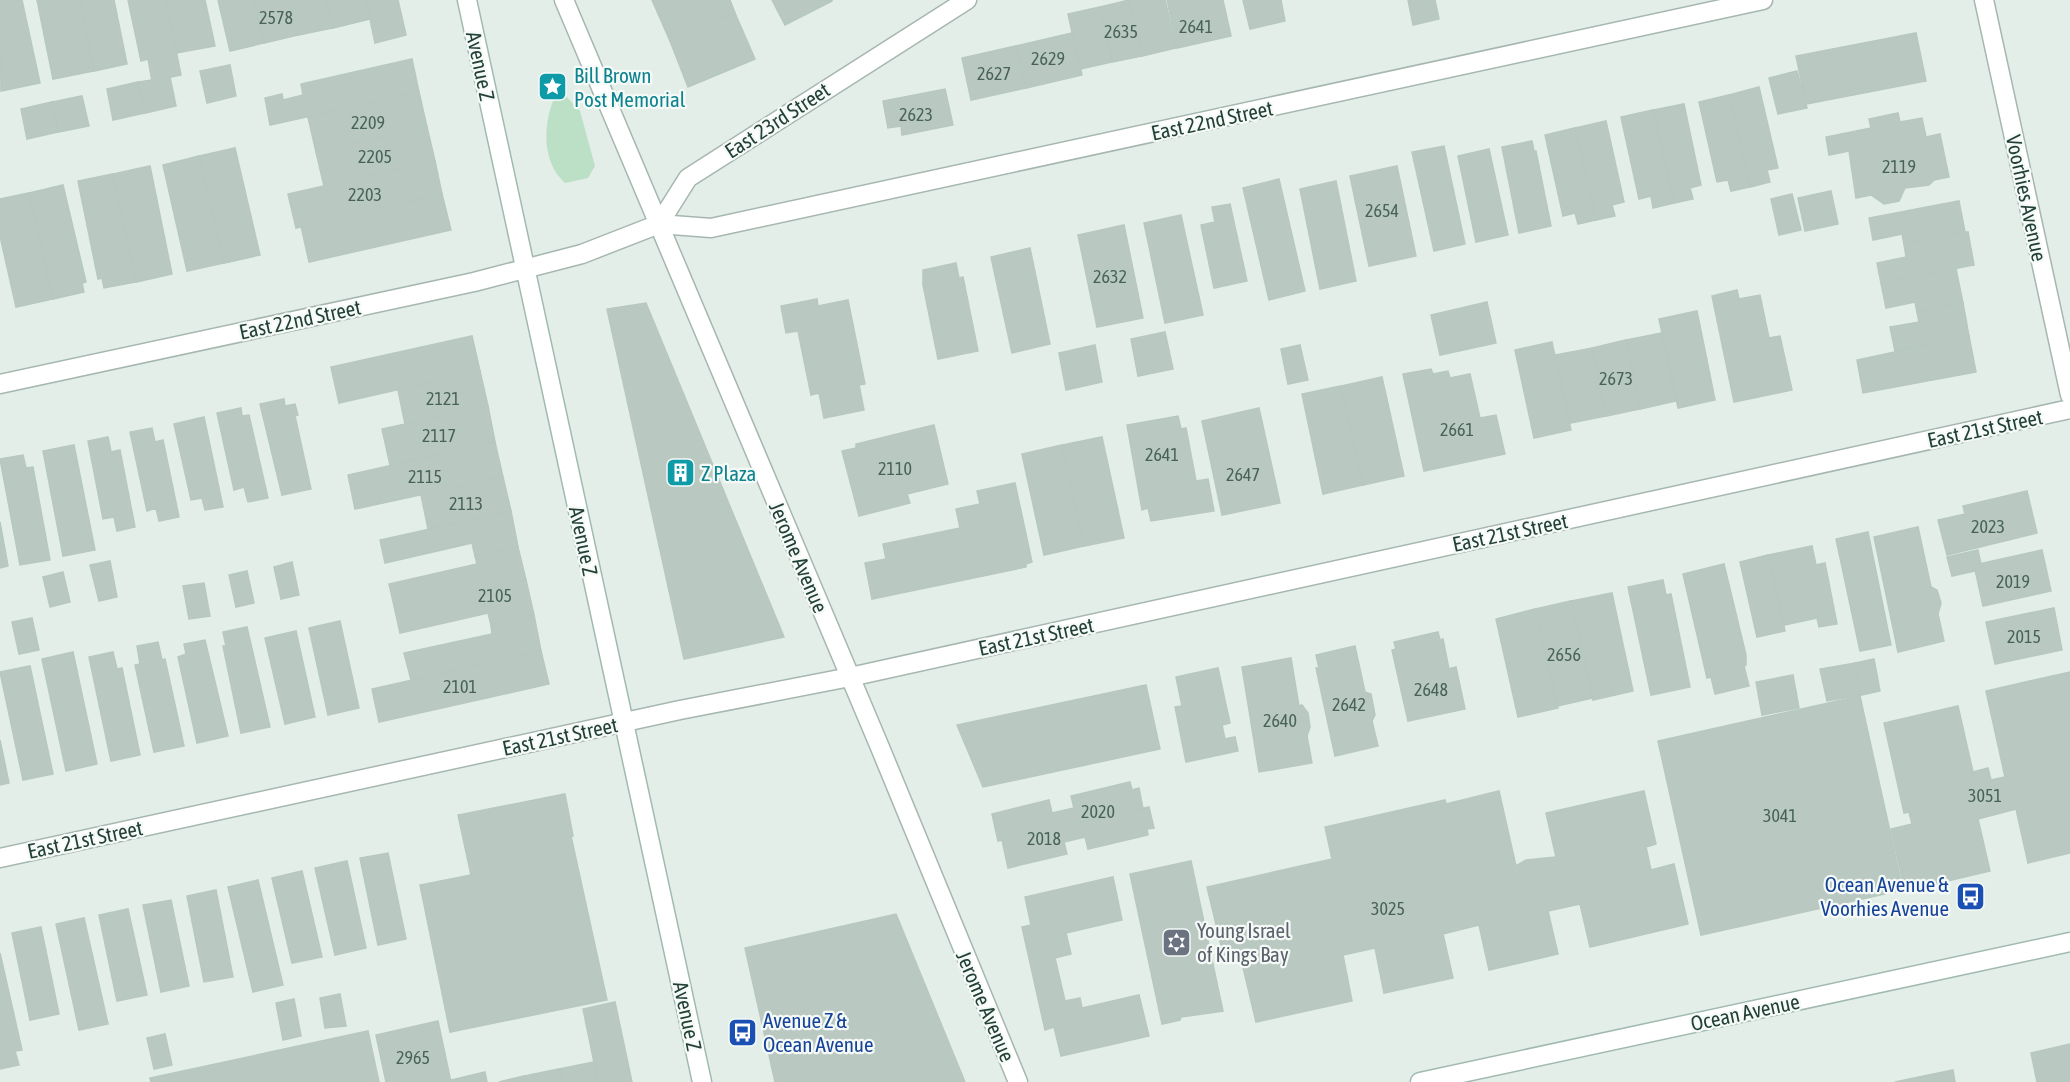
<svg xmlns="http://www.w3.org/2000/svg" width="2070" height="1082" viewBox="0 0 2070 1082" font-family="'Asap Condensed',sans-serif">
<style>
.green{fill:#bce0c5}
.building{fill:#b9c9c2;stroke:#b6c8c0;stroke-width:1.5}
.lines{fill:none;stroke-linecap:round;stroke-linejoin:round}
.street-casing{stroke:#a6b6b0;stroke-width:21}
.secondary-casing{stroke:#a1bab1;stroke-width:21}
.street{stroke:#fff;stroke-width:18}
.secondary{stroke:#fff;stroke-width:18}
.labels{text-anchor:middle;dominant-baseline:central;stroke-width:4.5;stroke-linejoin:round;paint-order:stroke}
.number-label{font-size:18px;fill:#48625a}
.street-label{font-size:21px;fill:#224037;stroke:#f5faf7}
.culture-label{font-size:21px;fill:#0d838f;stroke:#f5faf7;text-anchor:start}
.transit-label{font-size:21px;fill:#164399;stroke:#f5faf7;text-anchor:end}
.worship-label{font-size:21px;fill:#5b616d;stroke:#f5faf7;text-anchor:start}
</style>
<rect width="100%" height="100%" fill="#e4eee9"/>
<path class="green" d="M564 94 580 111 595 166 588 178 565 183C541 162 543 123 555 96Z"/>
<g class="building">
<path d="M0 0H22L40 83 1 91Z"/>
<path d="M37 0H80L94 71 53 79Z"/>
<path d="M80 0H114L127 64 94 71Z"/>
<path d="M128 0H166L181 75 152 81 148 59 141 61Z"/>
<path d="M166 0H205L215 46 177 53Z"/>
<path d="M218 0H254L264 43 230 51Z"/>
<path d="M254 0H290L298 35 264 43Z"/>
<path d="M290 0H326L333 28 298 35Z"/>
<path d="M326 0H366L370 19 333 28Z"/>
<path d="M366 0H398L406 35 375 43Z"/>
<path d="M652 0H730L735 13 670 41Z"/>
<path d="M772 0H832V1L785 25Z"/>
<path d="M1129 0 1142 56 1112 62 1100 7Z"/>
<path d="M1129 0H1165L1176 48 1142 56Z"/>
<path d="M1167 0H1223L1231 36 1177 48Z"/>
<path d="M1243 0H1281L1285 21 1250 29Z"/>
<path d="M1408 0H1435L1439 19 1413 25Z"/>
<path d="M1100 7 1112 62 1080 69 1068 14Z"/>
<path d="M735 13 755 59 688 87 670 41Z"/>
<path d="M1072 33 1082 75 1026 88 1016 46Z"/>
<path d="M1916 33 1926 81 1806 104 1796 56Z"/>
<path d="M1016 46 1026 88 971 100 962 58Z"/>
<path d="M412 59 419 92 270 125 265 98 282 94 283 100 303 95 301 84Z"/>
<path d="M230 65 236 96 207 103 200 71Z"/>
<path d="M1797 71 1807 108 1778 114 1769 78Z"/>
<path d="M170 77 176 106 145 113 138 82Z"/>
<path d="M138 82 145 113 113 120 107 89Z"/>
<path d="M1759 87 1778 168 1767 170 1770 182 1750 187 1729 95Z"/>
<path d="M945 89 953 125 902 135 901 126 888 128 883 101Z"/>
<path d="M419 92 427 127 316 152 308 117Z"/>
<path d="M1729 95 1750 187 1731 191 1728 180 1717 182 1699 102Z"/>
<path d="M82 96 89 126 58 132 52 102Z"/>
<path d="M52 102 58 132 27 139 21 109Z"/>
<path d="M1684 104 1701 185 1690 188 1693 199 1674 203 1653 110Z"/>
<path d="M1653 110 1674 203 1653 208 1651 196 1639 199 1621 117Z"/>
<path d="M1898 113 1900 122 1922 118 1926 137 1940 134 1949 177 1934 180 1929 185 1905 188 1899 201 1884 204 1871 195 1856 198 1849 151 1829 155 1826 137 1871 128 1869 119Z"/>
<path d="M1606 121 1624 202 1612 205 1615 216 1596 220 1575 128Z"/>
<path d="M427 127 435 161 324 186 316 152Z"/>
<path d="M1575 128 1596 220 1578 224 1575 213 1563 216 1545 135Z"/>
<path d="M1532 141 1534 151H1536L1551 226 1519 233 1502 147Z"/>
<path d="M1444 146 1465 244 1434 251 1412 152Z"/>
<path d="M235 148 260 255 224 263 199 156Z"/>
<path d="M1489 149 1508 235 1476 242 1458 156Z"/>
<path d="M199 156 224 263 187 271 163 165Z"/>
<path d="M435 161 442 194 296 228 288 194Z"/>
<path d="M150 166 172 274 136 282 113 174Z"/>
<path d="M1397 166 1416 256 1369 266 1350 176Z"/>
<path d="M113 174 136 282 104 288 102 278 98 279 78 181Z"/>
<path d="M1279 179 1305 291 1269 300 1243 188Z"/>
<path d="M1336 181 1356 281 1320 289 1300 189Z"/>
<path d="M63 185 86 282 82 283 84 292 53 299 29 193Z"/>
<path d="M1831 191 1838 224 1805 231 1798 198Z"/>
<path d="M29 193 53 299 16 307 0 236V199Z"/>
<path d="M442 194 451 230 309 262 301 226Z"/>
<path d="M1792 194 1801 230 1779 235 1771 199Z"/>
<path d="M1959 201 1965 232 1904 244 1902 234 1873 240 1869 218Z"/>
<path d="M1230 204 1247 281 1214 288 1201 225 1215 222 1212 207Z"/>
<path d="M1181 215 1203 315 1165 323 1144 223Z"/>
<path d="M1124 225 1143 318 1097 327 1078 235Z"/>
<path d="M1968 232 1974 265 1881 283 1877 263 1906 257 1904 244Z"/>
<path d="M1030 248 1050 344 1012 353 991 257Z"/>
<path d="M956 263 959 278 963 277 978 351 938 359 923 285V270Z"/>
<path d="M1956 269 1963 303 1917 312 1915 302 1886 308 1881 283Z"/>
<path d="M1737 290 1739 299 1760 295 1769 338 1780 336 1792 390 1734 402 1712 296Z"/>
<path d="M817 299 818 306 848 300 865 384 859 385 864 410 824 418 819 393 811 395 798 331 786 333 781 306Z"/>
<path d="M1487 302 1496 343 1440 355 1431 315Z"/>
<path d="M646 303 784 637 684 659 607 309Z"/>
<path d="M1963 303 1969 336 1895 351 1890 327 1919 322 1917 312Z"/>
<path d="M1697 311 1715 400 1678 408 1659 319Z"/>
<path d="M1165 332 1173 369 1138 376 1131 339Z"/>
<path d="M1662 333 1676 401 1640 409 1626 340Z"/>
<path d="M472 336 480 371 339 403 331 367Z"/>
<path d="M1969 336 1976 372 1863 393 1857 360Z"/>
<path d="M1626 340 1640 409 1606 416 1592 348Z"/>
<path d="M1552 342 1571 430 1534 438 1515 350Z"/>
<path d="M1095 345 1102 382 1066 390 1059 353Z"/>
<path d="M1300 345 1308 380 1288 384 1281 349Z"/>
<path d="M1592 348 1606 416 1570 423 1555 355Z"/>
<path d="M1431 369 1433 374 1448 371 1450 378 1470 374 1480 418 1496 415 1505 454 1424 471 1403 374Z"/>
<path d="M480 371 488 406 405 424 398 390Z"/>
<path d="M1382 377 1404 476 1363 485 1341 386Z"/>
<path d="M1341 386 1363 485 1323 494 1302 394Z"/>
<path d="M284 399 285 406 295 404 298 415 295 416 311 489 282 495 260 404Z"/>
<path d="M488 406 495 442 390 465 382 429Z"/>
<path d="M241 408 242 416 249 415 268 498 248 502 244 487 234 490 217 413Z"/>
<path d="M1259 408 1280 503 1222 515 1202 421Z"/>
<path d="M1178 416 1181 429 1186 428 1196 481 1208 479 1214 511 1151 521 1148 508 1142 510 1127 425Z"/>
<path d="M204 417 223 507 205 510 202 498 191 500 174 424Z"/>
<path d="M934 425 948 484 907 494 910 503 859 516 842 451 856 448V444Z"/>
<path d="M152 428 155 442 163 440 179 517 159 521 156 508 147 511 130 432Z"/>
<path d="M108 437 111 452 120 450 135 527 117 531 114 517 103 519 88 441Z"/>
<path d="M1102 437 1124 538 1084 546 1062 445Z"/>
<path d="M495 442 503 477 355 509 348 475Z"/>
<path d="M74 445 95 550 63 556 43 451Z"/>
<path d="M1062 445 1084 546 1044 555 1022 454Z"/>
<path d="M23 455 26 468 33 467 50 560 20 565 0 459Z"/>
<path d="M503 477 511 511 428 529 421 495Z"/>
<path d="M1015 483 1032 562 1026 564V567L872 599 865 563 886 559 883 544 960 528 956 509 980 504 977 491Z"/>
<path d="M2027 491 2037 533 1947 555 1938 520 1965 514 1963 506Z"/>
<path d="M511 511 518 547 475 556 472 543 385 563 380 540Z"/>
<path d="M0 522 8 566 0 568Z"/>
<path d="M1918 527 1931 587 1937 590 1941 603 1938 614 1944 641 1898 652 1874 537Z"/>
<path d="M1868 532 1891 645 1860 651 1836 539Z"/>
<path d="M1812 546 1816 565 1825 563 1837 624 1819 627 1817 618 1784 625 1768 555Z"/>
<path d="M518 547 526 580 395 610 389 584 477 564 475 556Z"/>
<path d="M1978 550 1981 564 1974 565 1975 571 1952 576 1947 557Z"/>
<path d="M2042 550 2051 591 1983 606 1974 565Z"/>
<path d="M1768 555 1785 631 1757 637 1740 562Z"/>
<path d="M110 561 117 597 99 601 90 565Z"/>
<path d="M292 562 299 595 281 599 274 567Z"/>
<path d="M1724 564 1746 655V665L1744 666 1749 686 1715 694 1711 677 1707 678 1683 574Z"/>
<path d="M247 571 254 603 236 607 229 575Z"/>
<path d="M63 572 70 602 50 607 43 577Z"/>
<path d="M526 580 534 615 491 625 488 613 400 633 395 610Z"/>
<path d="M1663 580 1666 595 1671 594 1690 687 1651 695 1628 587Z"/>
<path d="M204 583 210 616 189 619 183 586Z"/>
<path d="M1612 593 1633 691 1593 700 1571 601Z"/>
<path d="M1571 601 1593 698 1557 706 1535 609Z"/>
<path d="M2054 608 2062 650 1995 664 1986 622Z"/>
<path d="M1535 609 1558 708 1518 717 1496 619Z"/>
<path d="M534 615 541 651 411 680 404 653 492 634 491 625Z"/>
<path d="M32 618 39 650 19 654 12 622Z"/>
<path d="M340 621 359 708 328 715 309 628Z"/>
<path d="M247 627 270 727 241 733 223 646H226L223 632Z"/>
<path d="M296 631 315 717 285 724 265 638Z"/>
<path d="M1438 632 1440 640 1443 639 1449 669 1456 667 1465 709 1408 721 1392 650 1396 649 1394 642Z"/>
<path d="M205 640 228 736 197 743 178 657 186 654 184 644Z"/>
<path d="M158 642 162 660 165 659 184 746 154 752 135 665 140 664 137 646Z"/>
<path d="M1355 646 1365 692 1371 694 1375 715 1372 721 1378 746 1335 756 1316 668H1319L1316 655Z"/>
<path d="M541 651 549 684 379 722 372 689Z"/>
<path d="M73 652 97 764 66 771 42 659Z"/>
<path d="M113 652 117 669 122 668 140 755 111 761 89 657Z"/>
<path d="M1291 658 1299 706 1302 705 1308 713 1310 727 1307 736 1312 763 1259 772 1242 667Z"/>
<path d="M1874 659 1880 691 1861 695 1855 663Z"/>
<path d="M1855 663 1861 695 1827 701 1820 669Z"/>
<path d="M30 666 53 774 23 780 0 672Z"/>
<path d="M1218 668 1230 723 1222 725 1225 739 1235 737 1238 751 1186 762 1175 707 1182 706 1176 677Z"/>
<path d="M2070 672V853L2028 863 2016 809 1978 819 1990 871 1905 891 1891 829 1912 824 1909 812 1904 813 1884 723 1958 706 1973 772 1988 768 1991 780 2005 777 1986 691Z"/>
<path d="M1793 675 1799 708 1762 715 1756 682Z"/>
<path d="M1146 685 1160 749 983 787 957 725Z"/>
<path d="M1860 696 1903 890 1701 935 1658 741Z"/>
<path d="M0 740 9 783 0 785Z"/>
<path d="M1130 782 1132 790 1139 788 1143 809 998 841 992 814 1049 800 1052 813 1074 808 1071 796Z"/>
<path d="M1499 791 1516 866 1526 860 1556 857 1546 813 1644 791 1656 844 1646 847 1651 870 1674 864 1688 924 1590 947 1580 904 1548 911 1558 954 1489 970 1479 925 1443 934 1453 978 1384 993 1375 948 1343 955 1352 1001 1256 1022 1241 959 1225 962 1207 887 1332 859 1325 827 1445 800 1446 804Z"/>
<path d="M565 794 573 836H571L607 1000 450 1032 420 885 471 875 458 815Z"/>
<path d="M1149 807 1154 828 1147 829 1148 835 1088 849 1085 837 1064 842 1067 854 1008 868 1002 840Z"/>
<path d="M388 853 406 939 378 945 360 858Z"/>
<path d="M347 861 366 948 335 955 315 868Z"/>
<path d="M1191 861 1223 1011 1181 1017 1180 1020 1162 1024 1130 874Z"/>
<path d="M302 871 322 957 292 963 272 878Z"/>
<path d="M1113 877 1122 920 1066 933 1071 954 1055 958 1065 1001 1080 998 1082 1008 1139 995 1149 1036 1061 1056 1054 1027 1045 1030 1022 927 1031 925 1025 897Z"/>
<path d="M258 880 283 985 253 992 228 887Z"/>
<path d="M216 890 233 977 204 982 187 896Z"/>
<path d="M171 900 189 986 161 992 143 905Z"/>
<path d="M128 909 147 995 117 1001 99 915Z"/>
<path d="M896 914 965 1082H775L745 948Z"/>
<path d="M84 918 108 1024 79 1030 56 924Z"/>
<path d="M41 927 59 1014 30 1020 12 933Z"/>
<path d="M0 953 22 1050 15 1051 19 1065 0 1069Z"/>
<path d="M340 994 346 1026 325 1028 320 998Z"/>
<path d="M294 999 301 1036 283 1040 276 1003Z"/>
<path d="M615 1002 632 1082H598L583 1009Z"/>
<path d="M438 1021 451 1082H386L376 1035Z"/>
<path d="M368 1031 379 1082H151L150 1078Z"/>
<path d="M165 1034 172 1065 154 1069 147 1038Z"/>
<path d="M2070 1044V1082H2037L2031 1053Z"/>
<path d="M594 1062 598 1082H562L559 1069Z"/>
<path d="M559 1069 562 1082H525L524 1076Z"/>
<path d="M1953 1070 1955 1082H1895Z"/>
<path d="M485 1072 487 1082H451V1080Z"/>
<path d="M524 1076 525 1082H499Z"/>
</g>
<g class="lines">
<defs>
<g id="street">
<path d="M564 0 879 745 1018 1082"/>
<path d="M1984 0 2070 395"/>
<path d="M659 224 711 228 1763 0"/>
<path d="M0 384 474 282 582 254 659 224 688 178 967 0"/>
<path d="M0 858 680 710 850 677 2070 409"/>
</g>
<g id="secondary">
<path d="M467 0 702 1082"/>
<path d="M1420 1082 2070 942"/>
</g>
</defs>
<use href="#street" class="street-casing"/>
<use href="#secondary" class="secondary-casing"/>
<use href="#street" class="street"/>
<use href="#secondary" class="secondary"/>
</g>
<defs>
<symbol id="sight-square" viewBox="-11 -11 22 22"><rect x="-9" y="-9" width="18" height="18" rx="4" fill="#0f9aa8" stroke="#f5faf7"/><path d="M0-6L1.8-2.2L6-1.7L2.9 1.2L3.7 5.4L0 3.3L-3.7 5.4L-2.9 1.2L-6-1.7L-1.8-2.2Z" fill="#fff"/></symbol>
<symbol id="building-square" viewBox="-11 -11 22 22"><rect x="-9" y="-9" width="18" height="18" rx="4" fill="#0f9aa8" stroke="#f5faf7"/><path d="M-4-6H4V6H1V3H-1V6H-4ZM-2.5-4.3h1.7v1.8h-1.7ZM.8-4.3h1.7v1.8H.8ZM-2.5-1h1.7V.8h-1.7ZM.8-1h1.7V.8H.8Z" fill="#fff"/></symbol>
<symbol id="bus-square" viewBox="-11 -11 22 22"><rect x="-9" y="-9" width="18" height="18" rx="4" fill="#1a4fb4" stroke="#f5faf7"/><path d="M-5-6H5V4H4V6H2V4H-2V6H-4V4H-5ZM-3.5-4V0h7V-4ZM-3.5 1.2v1.5H-2V1.2ZM2 1.2v1.5H3.5V1.2Z" fill="#fff"/></symbol>
<symbol id="synagogue-square" viewBox="-11 -11 22 22"><rect x="-9" y="-9" width="18" height="18" rx="4" fill="#6b7280" stroke="#f5faf7"/><path d="M0-6.5L5.6 3.2H-5.6ZM0 6.5L5.6-3.2H-5.6Z" fill="#fff"/></symbol>
</defs>
<g fill-rule="evenodd">
<use href="#sight-square" x="536" y="70" width="33" height="33"/>
<use href="#building-square" x="664" y="456" width="33" height="33"/>
<use href="#bus-square" x="1954" y="880" width="33" height="33"/>
<use href="#synagogue-square" x="1160" y="926" width="33" height="33"/>
<use href="#bus-square" x="726" y="1016" width="33" height="33"/>
</g>
<g class="labels">
<g class="number-label">
<text x="276" y="17">2578</text>
<text x="1196" y="26">2641</text>
<text x="1121" y="31">2635</text>
<text x="1048" y="58">2629</text>
<text x="994" y="73">2627</text>
<text x="916" y="114">2623</text>
<text x="368" y="122">2209</text>
<text x="375" y="156">2205</text>
<text x="1899" y="166">2119</text>
<text x="365" y="194">2203</text>
<text x="1382" y="210">2654</text>
<text x="1110" y="276">2632</text>
<text x="1616" y="378">2673</text>
<text x="443" y="398">2121</text>
<text x="1457" y="429">2661</text>
<text x="439" y="435">2117</text>
<text x="1162" y="454">2641</text>
<text x="895" y="468">2110</text>
<text x="1243" y="474">2647</text>
<text x="425" y="476">2115</text>
<text x="466" y="503">2113</text>
<text x="1988" y="526">2023</text>
<text x="2013" y="581">2019</text>
<text x="495" y="595">2105</text>
<text x="2024" y="636">2015</text>
<text x="1564" y="654">2656</text>
<text x="460" y="686">2101</text>
<text x="1431" y="689">2648</text>
<text x="1349" y="704">2642</text>
<text x="1280" y="720">2640</text>
<text x="1985" y="795">3051</text>
<text x="1098" y="811">2020</text>
<text x="1780" y="815">3041</text>
<text x="1044" y="838">2018</text>
<text x="1388" y="908">3025</text>
<text x="413" y="1057">2965</text>
</g>
<g class="street-label">
<text transform="translate(481 66) rotate(78)">Avenue Z</text>
<text transform="translate(777 120) rotate(-33)">East 23rd Street</text>
<text transform="translate(1212 120) rotate(-12)">East 22nd Street</text>
<text transform="translate(2027 198) rotate(78)">Voorhies Avenue</text>
<text transform="translate(300 319) rotate(-12)">East 22nd Street</text>
<text transform="translate(1985 428) rotate(-12)">East 21st Street</text>
<text transform="translate(1510 532) rotate(-12)">East 21st Street</text>
<text transform="translate(584 541) rotate(78)">Avenue Z</text>
<text transform="translate(799 557) rotate(67)">Jerome Avenue</text>
<text transform="translate(1036 636) rotate(-12)">East 21st Street</text>
<text transform="translate(560 736) rotate(-12)">East 21st Street</text>
<text transform="translate(85 839) rotate(-12)">East 21st Street</text>
<text transform="translate(986 1006) rotate(67)">Jerome Avenue</text>
<text transform="translate(1745 1012) rotate(-12)">Ocean Avenue</text>
<text transform="translate(688 1016) rotate(78)">Avenue Z</text>
</g>
<g class="culture-label">
<text x="574" y="75">Bill Brown<tspan x="574" dy="24">Post Memorial</tspan></text>
<text x="701" y="473">Z Plaza</text>
</g>
<g class="transit-label">
<text x="1949" y="884">Ocean Avenue &amp;<tspan x="1949" dy="24">Voorhies Avenue</tspan></text>
<text x="763" y="1020" text-anchor="start">Avenue Z &amp;<tspan x="763" dy="24">Ocean Avenue</tspan></text>
</g>
<g class="worship-label">
<text x="1197" y="930">Young Israel<tspan x="1197" dy="24">of Kings Bay</tspan></text>
</g>
</g>
</svg>
